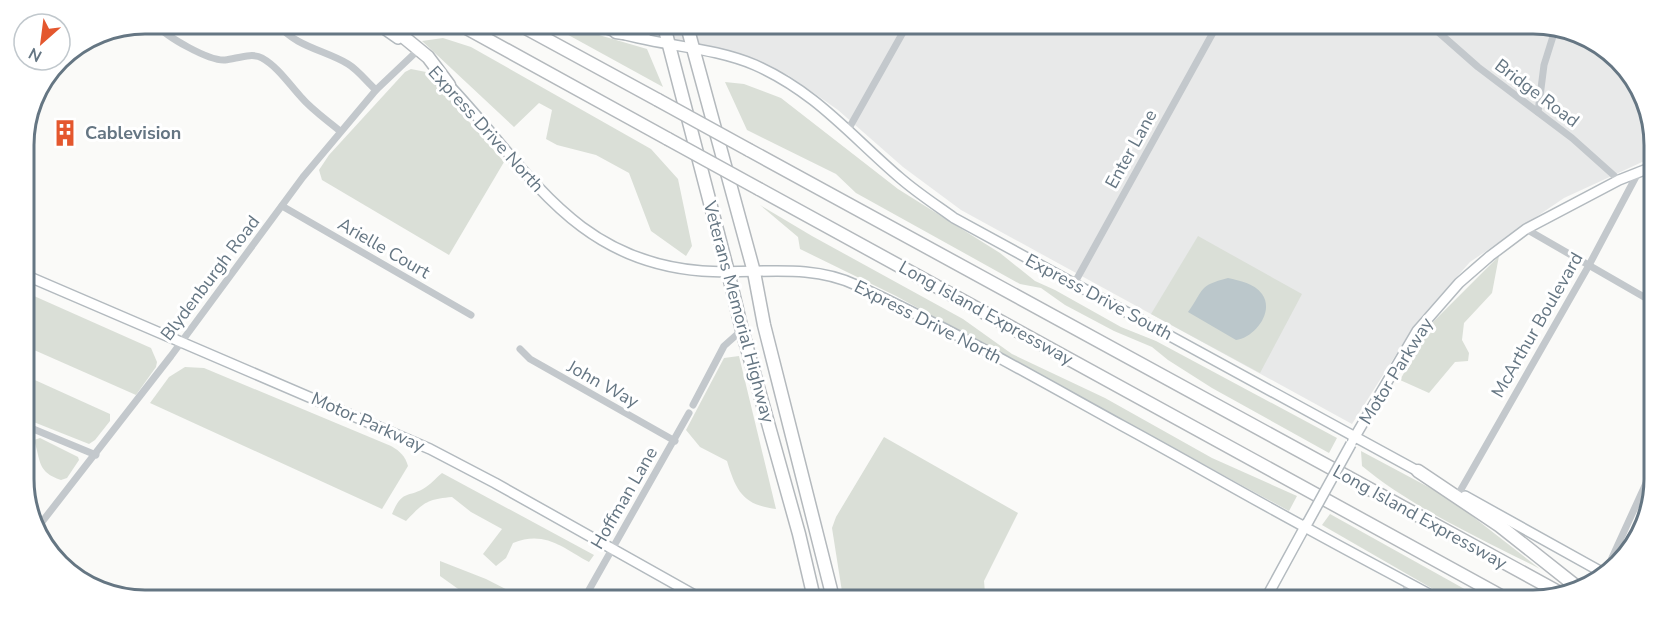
<svg xmlns="http://www.w3.org/2000/svg" width="1678" height="625" viewBox="0 0 1678 625" font-family="'Nunito Sans',sans-serif">
<style>
.built{fill:#e8e9e9}
.green{fill:#dadfd7}
.water{fill:#bbc7cb}
.lines{fill:none;stroke-linecap:round;stroke-linejoin:round}
.secondary-casing{stroke:#b3babf;stroke-width:12}
.highway-casing{stroke:#b4b9bd;stroke-width:15}
.street{stroke:#c3c8cc;stroke-width:7}
.secondary{stroke:#fff;stroke-width:9}
.highway{stroke:#fff;stroke-width:12}
.secondary-bridge-casing{stroke:#b3babf;stroke-width:12;stroke-linecap:butt}
.highway-bridge-casing{stroke:#b4b9bd;stroke-width:15;stroke-linecap:butt}
.secondary-bridge{stroke:#fff;stroke-width:9}
.highway-bridge{stroke:#fff;stroke-width:12}
.labels{text-anchor:middle;dominant-baseline:central;stroke-width:6;stroke-linejoin:round;paint-order:stroke}
.street-label{font-size:18px;fill:#657683;stroke:#fff}
.poi-label{font-size:18px;font-weight:bold;fill:#657683;stroke:#fff;text-anchor:start}
.rim{fill:none;stroke:#657683;stroke-width:3}
</style>
<rect width="100%" height="100%" fill="#fafaf8"/>
<path class="built" d="M623 26 1571 30 1624 66 1653 129V157L1564 198 1470 262 1416 323 1352 424 961 210 903 167 838 110 788 75 735 57 654 39Z"/>
<g class="green">
<path d="M552 26H577L592 33 647 49 663 87Z"/>
<path d="M443 38 471 47 651 149 678 179 692 246 686 256 651 231 629 173 596 155 557 145 546 139 552 110 539 103 514 127 422 41Z"/>
<path d="M411 69 426 72 504 162 449 255 322 180 319 170 329 155 405 72Z"/>
<path d="M725 82 744 84 781 98 898 189 1000 253 1035 281 1055 290 1121 327 1156 341 1337 438 1329 453 1212 388 1168 360 1152 347 1114 331 1065 305 1041 288 1020 284 856 193 836 174 747 130Z"/>
<path d="M760 205 812 236 963 319 1012 354 1105 398 1212 458 1297 496 1289 511 896 296 800 249 798 237Z"/>
<path d="M1198 236 1302 294 1260 373 1151 314Z"/>
<path d="M1499 256 1492 293 1464 323 1462 340 1469 353 1468 361 1455 362 1429 393 1400 380 1433 322Z"/>
<path d="M25 292 151 348 157 362 156 367 136 395 25 346Z"/>
<path d="M739 356 776 509C743 505 736 491 727 461L700 447 686 430 724 358Z"/>
<path d="M185 367 204 368 391 446C400 451 405 456 408 466L382 509 150 403 169 377Z"/>
<path d="M26 376 110 414V421L95 440 89 444 26 419Z"/>
<path d="M884 437 1018 513 984 581 985 593 993 598H843L832 528 836 517Z"/>
<path d="M40 438 78 457 79 460 67 478 61 480C37 472 41 461 34 440Z"/>
<path d="M1361 451 1449 498 1540 569C1480 538 1414 509 1362 466Z"/>
<path d="M442 473 594 555 589 562C562 547 544 530 513 543L506 558 496 566 483 554 502 529 471 512 452 497C427 499 423 503 406 521L392 514C403 488 408 499 426 487 432 483 437 477 442 473Z"/>
<path d="M1330 514 1486 601 1452 600 1322 525Z"/>
<path d="M440 561 486 579 519 596H468L440 576Z"/>
</g>
<path class="water" d="M1228 278C1240 281 1254 283 1262 294 1275 312 1254 338 1236 340L1188 312C1205 289 1197 286 1228 278Z"/>
<g class="lines">
<defs>
<g id="secondary">
<path d="M378 25 398 39"/>
<path d="M599 26C650 47 705 44 755 65 816 92 850 135 899 177 916 192 936 205 954 218L1423 474"/>
<path d="M446 82C527 166 571 261 702 271 754 275 808 262 856 285 947 327 1034 377 1121 425 1182 458 1242 493 1303 526 1348 551 1394 575 1440 600"/>
<path d="M25 275 430 449 495 483 698 597"/>
<path d="M1353 440 1417 331 1459 283 1490 256 1526 229 1619 180 1652 167"/>
<path d="M1465 496 1607 575"/>
<path d="M1265 600 1307 523"/>
</g>
<g id="highway">
<path d="M389 25 428 57 449 85"/>
<path d="M461 25 668 139"/>
<path d="M522 26 658 100"/>
<path d="M664 26 728 272 742 330 799 534 814 598"/>
<path d="M687 26 754 272 764 325 833 598"/>
<path d="M616 32C629 34 642 36 653 26"/>
<path d="M749 150 1560 593"/>
<path d="M759 189 1510 601"/>
<path d="M1418 471 1500 526 1577 587"/>
</g>
</defs>
<use href="#secondary" class="secondary-casing"/>
<use href="#highway" class="highway-casing"/>
<g class="street">
<path d="M156 24C166 37 209 61 225 60 236 59 252 52 262 58 278 67 289 84 301 97 312 110 327 120 340 131"/>
<path d="M279 25C294 46 327 51 348 64 358 70 367 82 376 90"/>
<path d="M1436 30 1478 67 1572 138 1619 180"/>
<path d="M1538 112 1544 65 1555 30"/>
<path d="M848 130 906 27"/>
<path d="M282 206 471 315"/>
<path d="M1526 229 1651 301"/>
<path d="M1074 284 1215 29"/>
<path d="M520 349 530 359 675 441"/>
<path d="M693 405 724 346 742 330"/>
<path d="M26 426 96 455"/>
<path d="M1459 493 1588 267 1639 171"/>
<path d="M38 527 171 356 303 177 376 90 415 53"/>
<path d="M1602 572 1611 560 1648 479"/>
<path d="M585 597 689 413"/>
<path d="M1400 600 1410 583"/>
</g>
<use href="#secondary" class="secondary"/>
<use href="#highway" class="highway"/>
<defs>
<path id="secondary-bridge" d="M1308 522 1351 444"/>
<g id="highway-bridge">
<path d="M658 100 749 150"/>
<path d="M668 139 759 189"/>
</g>
</defs>
<use href="#secondary-bridge" class="secondary-bridge-casing"/>
<use href="#highway-bridge" class="highway-bridge-casing"/>
<use href="#secondary-bridge" class="secondary-bridge"/>
<use href="#highway-bridge" class="highway-bridge"/>
</g>
<defs>
<symbol id="building-bare" viewBox="-9 -9 18 18"><path d="M-4-6H4V6H1V3H-1V6H-4ZM-2.5-4.3h1.7v1.8h-1.7ZM.8-4.3h1.7v1.8H.8ZM-2.5-1h1.7V.8h-1.7ZM.8-1h1.7V.8H.8Z" fill="#e4572e" stroke="#fff" stroke-width="2.5" paint-order="stroke"/></symbol>
</defs>
<g fill-rule="evenodd">
<use href="#building-bare" x="46" y="114" width="38" height="38"/>
</g>
<g class="labels">
<g class="street-label">
<text transform="translate(1537 93) rotate(37)">Bridge Road</text>
<text transform="translate(486 129) rotate(48)">Express Drive North</text>
<text transform="translate(1131 149) rotate(-61)">Enter Lane</text>
<text transform="translate(384 248) rotate(30)">Arielle Court</text>
<text transform="translate(210 278) rotate(-53)">Blydenburgh Road</text>
<text transform="translate(1099 297) rotate(28)">Express Drive South</text>
<text transform="translate(739 312) rotate(75)">Veterans Memorial Highway</text>
<text transform="translate(986 313) rotate(29)">Long Island Expressway</text>
<text transform="translate(928 322) rotate(27)">Express Drive North</text>
<text transform="translate(1537 325) rotate(-60)">McArthur Boulevard</text>
<text transform="translate(1396 371) rotate(-58)">Motor Parkway</text>
<text transform="translate(603 384) rotate(29)">John Way</text>
<text transform="translate(368 422) rotate(24)">Motor Parkway</text>
<text transform="translate(624 498) rotate(-60)">Hoffman Lane</text>
<text transform="translate(1420 517) rotate(29)">Long Island Expressway</text>
</g>
<g class="poi-label">
<text x="85" y="133">Cablevision</text>
</g>
</g>
<path d="M0 0H1678V625H0ZM145 34H1533A111 111 0 0 1 1644 145V479A111 111 0 0 1 1533 590H145A111 111 0 0 1 34 479V145A111 111 0 0 1 145 34Z" fill="#fff" fill-rule="evenodd"/>
<path class="rim" d="M145 34H1533A111 111 0 0 1 1644 145V479A111 111 0 0 1 1533 590H145A111 111 0 0 1 34 479V145A111 111 0 0 1 145 34Z"/>
<g transform="translate(42 42) rotate(208)"><circle r="28" fill="#ffffff" stroke="#c1c8cd" stroke-width="1.5"/>
<path d="M0-4.5L10 22L0 15L-10 22Z" fill="#e4572e"/>
<text y="-9" font-size="16" font-weight="bold" text-anchor="middle" fill="#657683">N</text>
</g>
</svg>
